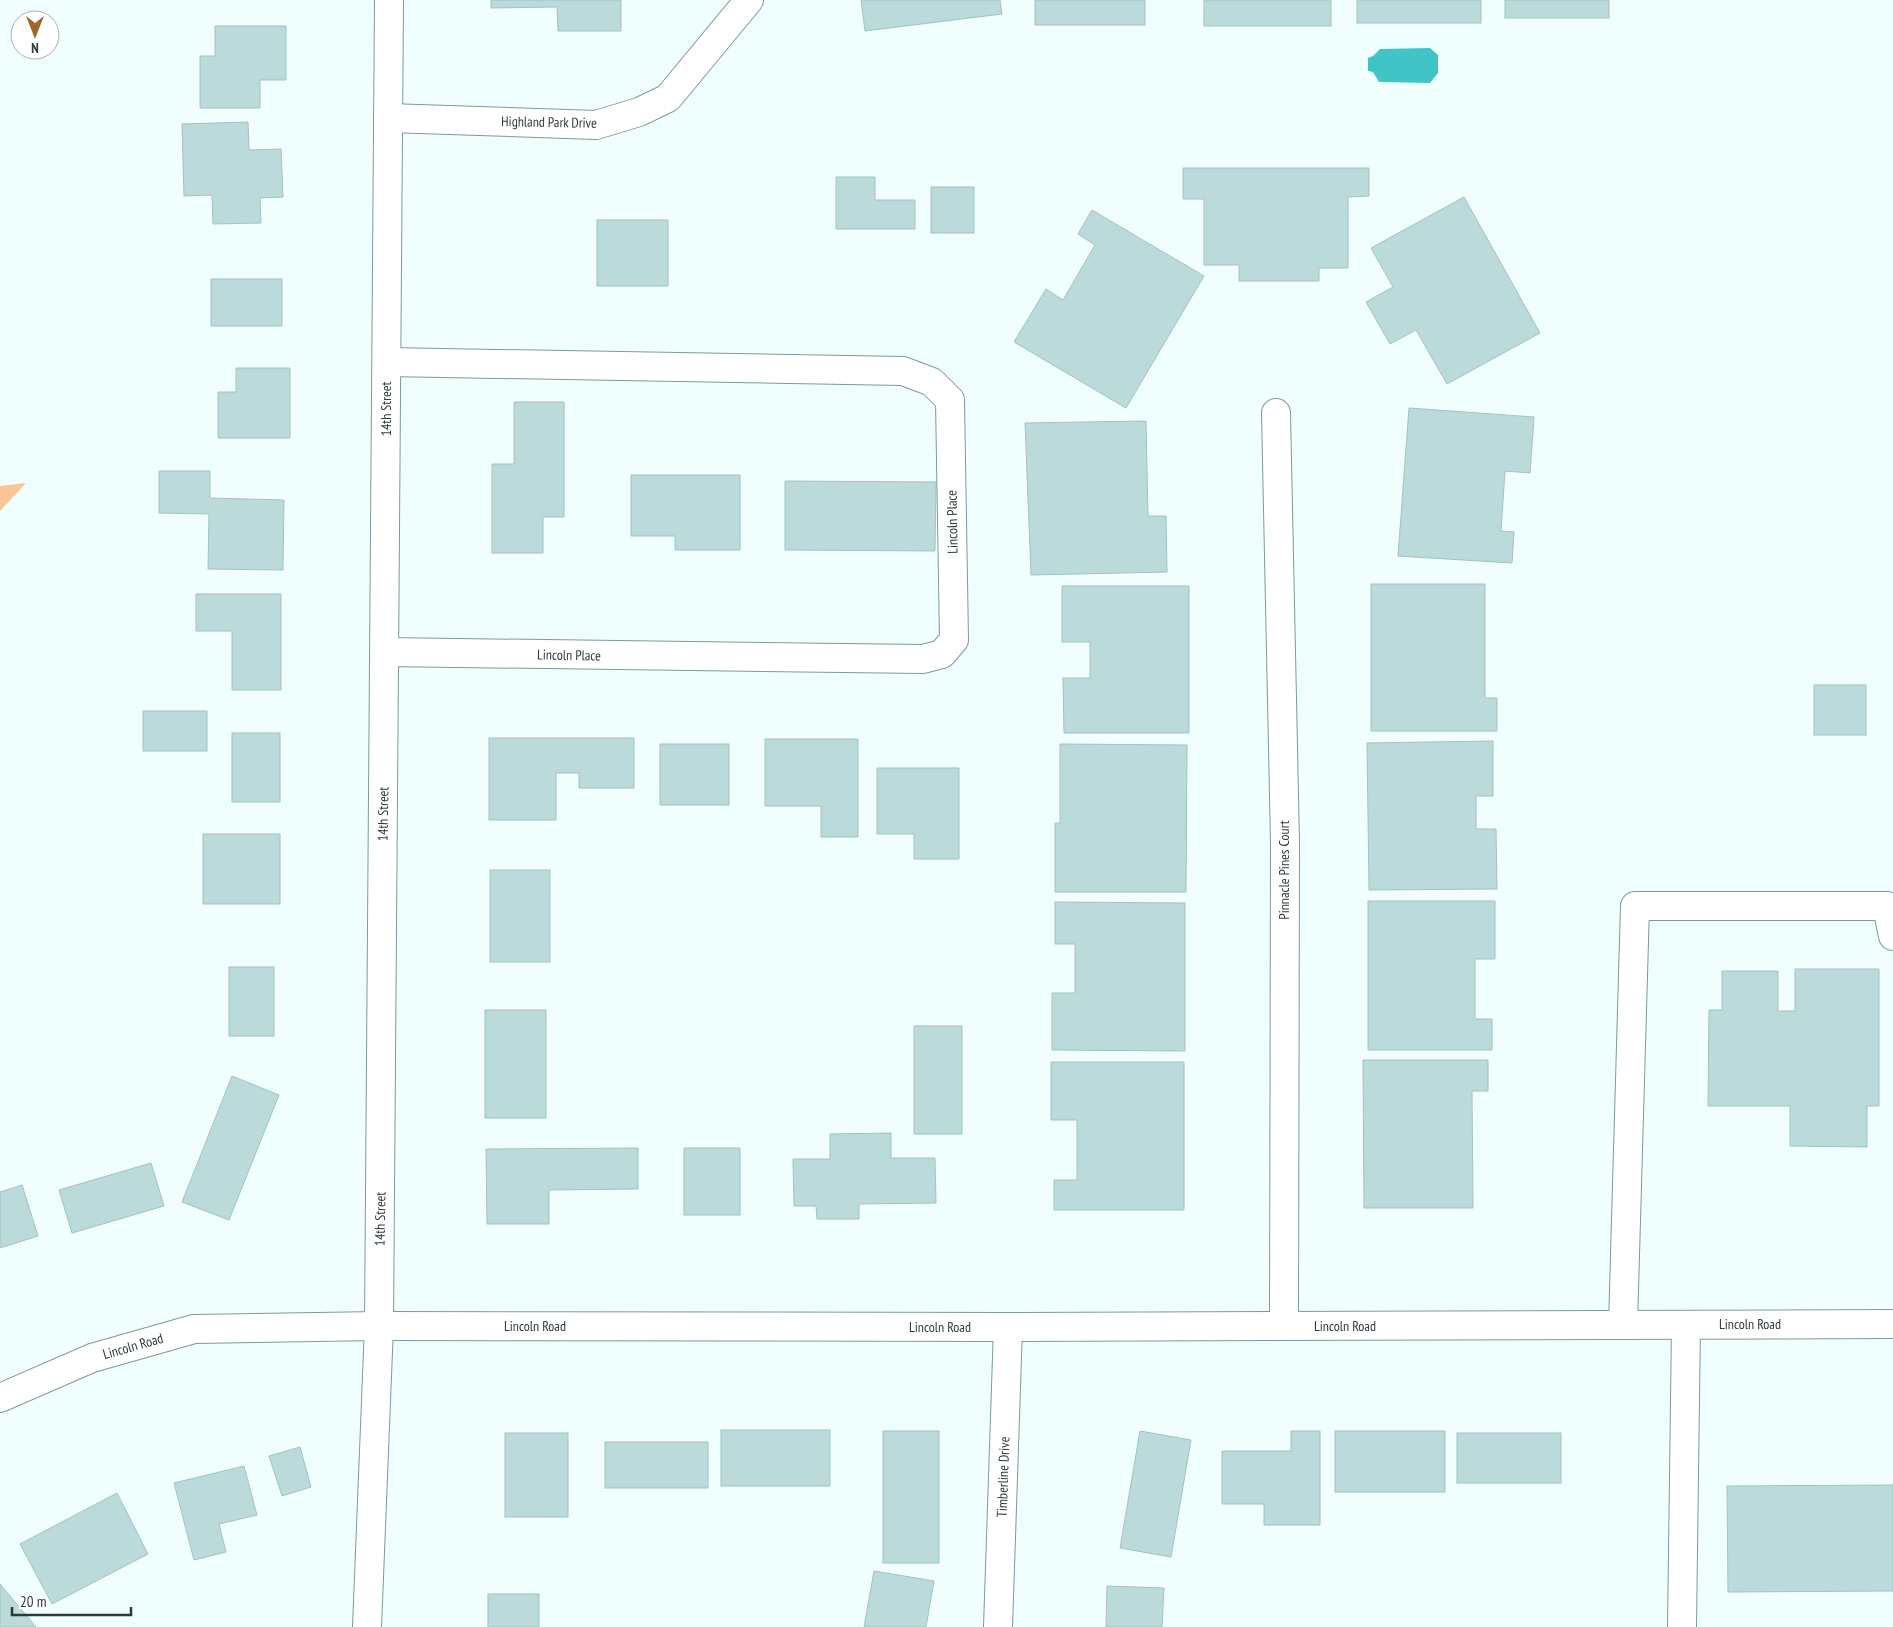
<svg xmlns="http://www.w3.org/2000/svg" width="1893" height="1627" viewBox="0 0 1893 1627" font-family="'PT Sans Narrow',sans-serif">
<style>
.green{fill:#fac495}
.water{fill:#41c4c6}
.building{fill:#bbdada;stroke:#a4c2c2}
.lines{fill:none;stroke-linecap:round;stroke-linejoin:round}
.minor-casing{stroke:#7d9a9a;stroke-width:30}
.minor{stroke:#fff;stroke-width:28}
.labels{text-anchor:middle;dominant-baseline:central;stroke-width:4;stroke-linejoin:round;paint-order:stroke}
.street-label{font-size:14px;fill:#2e3b3b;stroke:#fff}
</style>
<rect width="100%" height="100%" fill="#f1fefe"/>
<path class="green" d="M26 483 0 511V486Z"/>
<path class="water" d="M1430 48 1438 55V73L1430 83 1379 82 1373 72 1368 71V58L1373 56 1380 49Z"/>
<g class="building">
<path d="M491 0H621V31H558L557 7 491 8Z"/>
<path d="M861 0H1000L1002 14 865 31Z"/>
<rect x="1035" y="0" width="110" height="25"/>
<rect x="1204" y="0" width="127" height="26"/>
<rect x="1357" y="0" width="124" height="23"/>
<rect x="1505" y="0" width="104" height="18"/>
<path d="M215 26H286V80H260V108H200V56H215Z"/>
<path d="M248 122 249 150 281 149 283 197 260 198 261 223 213 224 212 195 184 196 182 124Z"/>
<path d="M1183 168H1369V196L1348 197V268H1319V281H1239V265H1204V199H1183Z"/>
<path d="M836 177H875V200H915V229H836Z"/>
<rect x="931" y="187" width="43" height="46"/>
<path d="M1464 197 1540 333 1447 384 1416 330 1390 344 1366 302 1393 287 1371 248Z"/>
<path d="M1092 210 1204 276 1126 408 1014 342 1046 289 1063 300 1095 245 1078 234Z"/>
<rect x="597" y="220" width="71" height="66"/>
<rect x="211" y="279" width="71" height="47"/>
<path d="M236 368H290V438H218V392H236Z"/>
<path d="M514 402H564V517H543V553H492V464H514Z"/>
<path d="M1409 408 1534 417 1530 473 1505 471 1501 531 1514 532 1512 563 1398 556Z"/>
<path d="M1146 421 1148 516H1166L1167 572 1031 575 1025 423Z"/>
<path d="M159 471H210V498L284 500 283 570 208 569 209 514 159 513Z"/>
<path d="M631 475H740V550H675V536H631Z"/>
<path d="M785 481 936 482 935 551 785 550Z"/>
<path d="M1371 584H1485V698H1497V731H1371Z"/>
<path d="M1062 586H1189V733H1064L1063 678H1090V642H1062Z"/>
<path d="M196 594H281V690H232V631H196Z"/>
<rect x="1814" y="685" width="52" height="50"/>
<rect x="143" y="711" width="64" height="40"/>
<rect x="232" y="733" width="48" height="69"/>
<path d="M489 738H634V788H579V773H556V820H489Z"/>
<path d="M765 739H858V837H821V806H765Z"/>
<path d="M1493 741V796H1476V829H1496L1497 889 1369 890 1367 743Z"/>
<rect x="660" y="744" width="69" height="61"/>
<path d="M1060 744 1187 745 1186 892H1055V823H1060Z"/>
<path d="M877 768H959V859H914V834H877Z"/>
<rect x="203" y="834" width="77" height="70"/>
<rect x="490" y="870" width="60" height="92"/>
<path d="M1368 901H1495V959H1475V1019H1492V1050H1368Z"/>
<path d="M1055 902 1185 903V1051L1052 1050V993H1075V944H1055Z"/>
<rect x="229" y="967" width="45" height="69"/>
<path d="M1795 969H1879V1106H1867V1147L1790 1146V1106H1708L1709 1010H1722V971H1778V1011H1795Z"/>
<rect x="485" y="1010" width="61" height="108"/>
<rect x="914" y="1026" width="48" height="108"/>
<path d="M1363 1060H1488V1091H1472L1473 1208H1364Z"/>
<path d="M1051 1062H1184V1210H1054V1180H1077V1120H1051Z"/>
<path d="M232 1076 279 1095 229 1220 182 1202Z"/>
<path d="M891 1133V1158H935L936 1203 859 1204V1219H817L816 1206H794L793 1159H830V1134Z"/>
<path d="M638 1148V1189L549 1190V1224H487L486 1149Z"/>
<rect x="684" y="1148" width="56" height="67"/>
<path d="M151 1163 164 1206 72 1233 59 1190Z"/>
<path d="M22 1185 38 1236 0 1248V1192Z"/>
<rect x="721" y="1430" width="109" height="56"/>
<rect x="883" y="1431" width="56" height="132"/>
<path d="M1140 1431 1191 1440 1171 1557 1120 1548Z"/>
<path d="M1291 1431H1320V1525H1264V1504H1222V1451H1291Z"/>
<rect x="1335" y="1431" width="110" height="61"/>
<rect x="505" y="1433" width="63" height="84"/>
<rect x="1457" y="1433" width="104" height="50"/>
<rect x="605" y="1442" width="103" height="46"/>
<path d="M300 1447 311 1487 282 1496 269 1456Z"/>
<path d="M244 1466 257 1515 219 1524 226 1552 194 1560 174 1483Z"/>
<path d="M1893 1485V1591L1728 1592 1727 1486Z"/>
<path d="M117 1493 148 1554 52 1604 20 1544Z"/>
<path d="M874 1571 934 1581 926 1627H864Z"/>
<path d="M0 1584 36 1627H0Z"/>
<path d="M1107 1586 1164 1588 1162 1627H1106Z"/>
<rect x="488" y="1594" width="51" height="33"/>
</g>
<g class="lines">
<defs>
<g id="minor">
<path d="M388 118 596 125 639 112 668 98 749 0"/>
<path d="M1276 413 1285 843 1284 1326"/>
<path d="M385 652 923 659 942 654 954 640 950 400 932 382 903 371 387 362"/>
<path d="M1623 1325 1635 906H1887L1893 936"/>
<path d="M0 1398 92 1358 194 1329 379 1326 1008 1327 1893 1324"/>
<path d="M367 1627 379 1326 389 0"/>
<path d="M998 1627 1008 1327"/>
<path d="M1682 1627 1686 1325"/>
</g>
</defs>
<use href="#minor" class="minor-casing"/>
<use href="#minor" class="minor"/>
</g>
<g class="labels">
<g class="street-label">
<text transform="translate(549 122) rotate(1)">Highland Park Drive</text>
<text transform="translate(386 409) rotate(-90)">14th Street</text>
<text transform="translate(952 522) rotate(-91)">Lincoln Place</text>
<text transform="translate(569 655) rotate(1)">Lincoln Place</text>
<text transform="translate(383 814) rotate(-89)">14th Street</text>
<text transform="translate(1284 870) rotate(-90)">Pinnacle Pines Court</text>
<text transform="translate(380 1219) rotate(-89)">14th Street</text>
<text x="1750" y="1324">Lincoln Road</text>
<text x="535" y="1326">Lincoln Road</text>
<text x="1345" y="1326">Lincoln Road</text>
<text x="940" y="1327">Lincoln Road</text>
<text transform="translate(133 1346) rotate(-16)">Lincoln Road</text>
<text transform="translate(1003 1477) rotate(-88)">Timberline Drive</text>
</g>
</g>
<g transform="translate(35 35) rotate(180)"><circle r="24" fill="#ffffff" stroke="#abb1b1"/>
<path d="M0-4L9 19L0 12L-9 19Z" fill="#a3662a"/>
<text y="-8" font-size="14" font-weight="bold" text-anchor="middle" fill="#2e3b3b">N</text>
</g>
<path d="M12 1607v8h119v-8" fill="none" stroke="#2e3b3b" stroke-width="2.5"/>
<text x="20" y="1607" font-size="15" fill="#2e3b3b" stroke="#ffffff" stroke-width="4" paint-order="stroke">20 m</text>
</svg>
